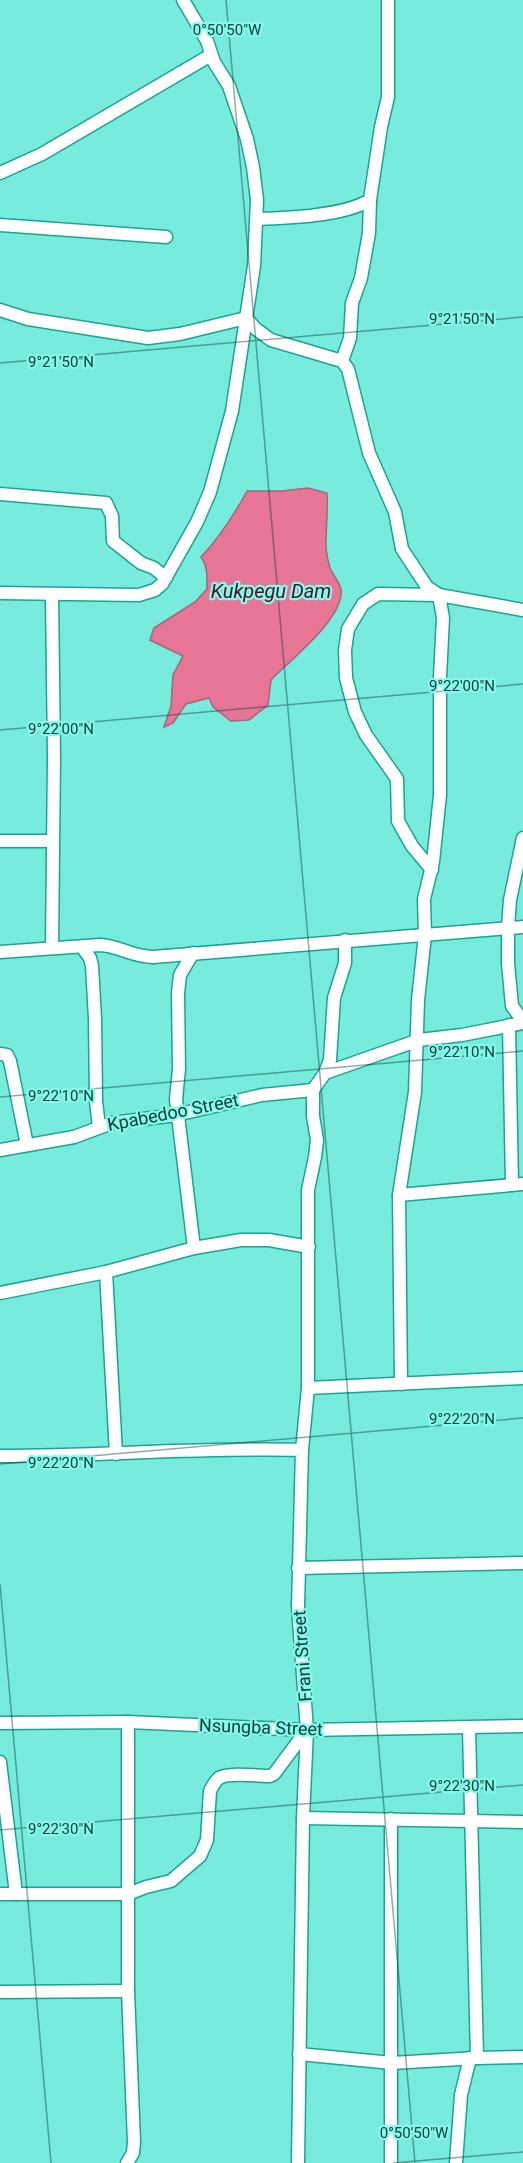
<svg xmlns="http://www.w3.org/2000/svg" width="523" height="2163" viewBox="0 0 523 2163" font-family="Roboto,sans-serif">
<style>
.water{fill:#e77595;stroke:#a5657a;stroke-width:1.5}
.lines{fill:none;stroke-linecap:round;stroke-linejoin:round}
.minor-casing{stroke:#1ba395;stroke-width:15}
.minor{stroke:#fff;stroke-width:12}
.ticks{fill:none;stroke:#0a403a;stroke-width:1.5;stroke-opacity:0.45}
.labels{text-anchor:middle;dominant-baseline:central;stroke-width:4.5;stroke-linejoin:round;paint-order:stroke}
.street-label{font-size:18px;fill:#0a403a;stroke:#85faea}
.water-label{font-size:20px;font-style:italic;fill:#540d28;stroke:#85faea}
.ticks-label{font-size:15px;text-anchor:middle;fill:#0a403a;stroke:#85faea;stroke-width:4.5;stroke-linejoin:round;paint-order:stroke}
</style>
<rect width="100%" height="100%" fill="#77ecdc"/>
<path class="water" d="M308 488 327 493C328 511 326 527 326 545 326 552 328 561 330 568 333 575 339 582 341 589 345 618 289 661 271 680L268 705 249 720 231 721 213 707 209 698 186 704 173 723 164 727 171 706 173 675 183 656 150 640 154 628 195 602 207 589C207 577 208 567 201 557 220 537 234 515 247 491H282Z"/>
<g class="lines">
<defs>
<g id="minor">
<path d="M0 173 42 154 211 55"/>
<path d="M257 219C288 218 344 216 370 200L381 127 388 97V0"/>
<path d="M0 225 166 237"/>
<path d="M0 310 28 319 148 338 180 334 246 318 256 329 271 340 342 361 348 369 369 453 395 512 402 549 427 587 439 595 443 618 440 677V795L433 862 424 899 425 935 418 1000 415 1092 399 1195 401 1384"/>
<path d="M342 361 350 338 352 303 361 278 369 233 370 200"/>
<path d="M0 494 106 503 112 516 113 541 141 563 154 568 166 578"/>
<path d="M0 593 139 595 155 590 162 584 197 522 210 492 232 411 254 266 257 200 253 167 247 139 229 86 214 62 207 41 183 0"/>
<path d="M52 594 54 757 52 948"/>
<path d="M523 838 510 900 508 927V963L512 1006 523 1021"/>
<path d="M0 841H52"/>
<path d="M432 870 412 846 398 821 397 779 366 735 355 712 346 678 345 650 348 629 363 604 378 594 439 595 523 610"/>
<path d="M82 947 90 958 92 966 95 1018 96 1101 99 1127"/>
<path d="M0 952 100 945C120 946 132 957 153 957L523 927"/>
<path d="M193 953 180 975 178 993 179 1069 176 1099 194 1248"/>
<path d="M509 1025 512 1185"/>
<path d="M0 1054 7 1055 10 1061 27 1145"/>
<path d="M325 1073 419 1040 462 1035 523 1023"/>
<path d="M0 1150 74 1137 112 1123 176 1115 262 1095 313 1090"/>
<path d="M399 1195 523 1184"/>
<path d="M106 1272 116 1454"/>
<path d="M0 1293 106 1272 194 1248 241 1240H269L309 1247"/>
<path d="M308 1388 523 1378"/>
<path d="M302 1450 308 1388V1190L315 1157 317 1140 313 1116V1090L325 1073 330 1060 334 998 345 963V940"/>
<path d="M0 1456C101 1456 201 1447 302 1450L298 1607 307 1730 303 1818 298 2163"/>
<path d="M298 1568 523 1563"/>
<path d="M0 1723 128 1722 307 1730 523 1726"/>
<path d="M469 1728 477 2058"/>
<path d="M0 1762 16 1894"/>
<path d="M303 1818 523 1822"/>
<path d="M0 1894H128L146 1887 171 1881 200 1856 207 1840 210 1791C212 1787 215 1781 219 1778 229 1772 258 1776 270 1776L274 1774 306 1731"/>
<path d="M0 1992 128 1991"/>
<path d="M299 2054 392 2063 477 2058 523 2057"/>
<path d="M127 2163 133 2153 134 2142 128 1991V1722"/>
<path d="M391 2163V1819"/>
<path d="M456 2163 461 2095 470 2058"/>
</g>
</defs>
<use href="#minor" class="minor-casing"/>
<use href="#minor" class="minor"/>
</g>
<path class="ticks" d="M226 0 415 2163M0 363 523 317M0 730 523 684M0 1097 523 1051M0 1464 523 1418M0 1584 51 2163M0 1830 523 1785M393 2163 523 2152"/>
<g class="labels">
<g class="street-label">
<text transform="translate(173 1112) rotate(-11)">Kpabedoo Street</text>
<text transform="translate(302 1656) rotate(-94)">Frani Street</text>
<text transform="translate(261 1727) rotate(2)">Nsungba Street</text>
</g>
<g class="water-label">
<text x="271" y="591">Kukpegu Dam</text>
</g>
</g>
<g class="ticks-label">
<text x="227" y="35">0°50'50"W</text>
<text x="462" y="324">9°21'50"N</text>
<text x="61" y="367">9°21'50"N</text>
<text x="462" y="691">9°22'00"N</text>
<text x="61" y="734">9°22'00"N</text>
<text x="462" y="1057">9°22'10"N</text>
<text x="61" y="1101">9°22'10"N</text>
<text x="462" y="1424">9°22'20"N</text>
<text x="61" y="1468">9°22'20"N</text>
<text x="462" y="1791">9°22'30"N</text>
<text x="61" y="1834">9°22'30"N</text>
<text x="414" y="2138">0°50'50"W</text>
</g>
</svg>
